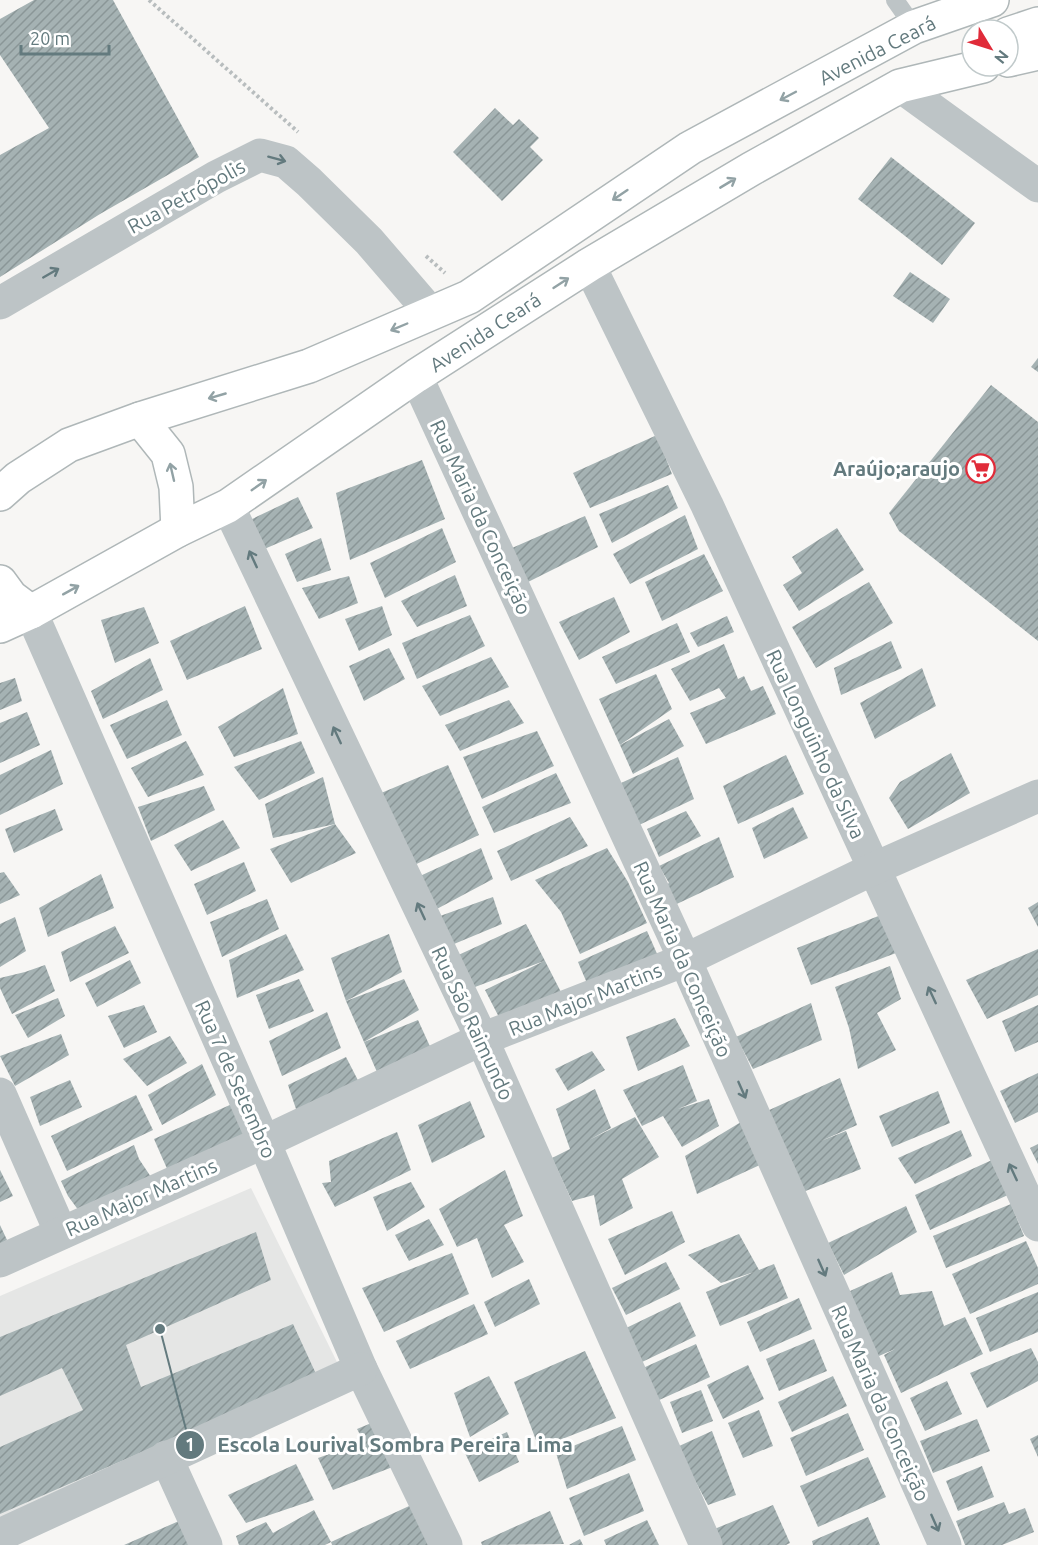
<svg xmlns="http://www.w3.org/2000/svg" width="1038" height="1545" viewBox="0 0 1038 1545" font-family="Ubuntu,sans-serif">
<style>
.built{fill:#e5e6e5}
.building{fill:url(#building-hatch)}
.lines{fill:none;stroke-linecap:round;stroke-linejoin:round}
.primary-casing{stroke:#afb7b8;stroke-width:36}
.path{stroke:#b8bdbe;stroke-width:4;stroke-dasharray:3 3;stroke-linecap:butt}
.service{stroke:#bdc4c6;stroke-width:18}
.minor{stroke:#bdc4c6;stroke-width:33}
.primary{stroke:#fff;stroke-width:33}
.oneway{stroke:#92a2a5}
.oneway2{stroke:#637a7e}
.labels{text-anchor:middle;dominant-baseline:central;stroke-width:6;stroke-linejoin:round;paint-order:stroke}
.street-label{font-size:20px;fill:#637a7e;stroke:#fff}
.poi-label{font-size:20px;font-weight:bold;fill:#637a7e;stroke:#fff;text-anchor:end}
.leader{fill:none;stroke:#637a7e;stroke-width:2}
.callout-dot{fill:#637a7e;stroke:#fff;stroke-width:2}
.mark-label{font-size:18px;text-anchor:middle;font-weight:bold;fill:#fff}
.callout-label{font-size:21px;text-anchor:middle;font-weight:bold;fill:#637a7e;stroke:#fff;stroke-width:6;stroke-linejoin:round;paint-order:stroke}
</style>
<defs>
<pattern id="building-hatch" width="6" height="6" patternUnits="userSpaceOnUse" patternTransform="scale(1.5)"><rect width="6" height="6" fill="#a5b2b3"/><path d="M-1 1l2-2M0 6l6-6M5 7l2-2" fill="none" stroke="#8a9697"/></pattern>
</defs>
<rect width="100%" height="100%" fill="#f7f6f4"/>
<path class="built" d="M251 1188 337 1362 0 1524V1296Z"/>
<g class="building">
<path d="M34 0H113L199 157 100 214 0 277V155L49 128 0 55V19Z"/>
<path d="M495 108 513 125 519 119 539 138 530 147 543 160 502 201 453 152Z"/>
<path d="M891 157 975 223 942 265 858 199Z"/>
<path d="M910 272 950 299 933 323 893 296Z"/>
<path d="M1038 358V372L1031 367Z"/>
<path d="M991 385 1038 422V641L899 531 889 513Z"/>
<path d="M657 435 672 474 590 508 573 473Z"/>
<path d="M422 460 445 519 350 560 336 493Z"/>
<path d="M668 485 678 508 612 543 599 514Z"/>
<path d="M298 497 313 528 262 550 250 520Z"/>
<path d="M685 515 698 549 630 584 613 554Z"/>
<path d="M585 516 598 547 520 586 505 551Z"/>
<path d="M442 528 456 562 385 598 370 563Z"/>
<path d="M837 528 864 570 799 611 783 585 802 573 792 557Z"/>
<path d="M321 538 331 570 297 582 285 554Z"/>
<path d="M704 554 723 591 662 621 645 582Z"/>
<path d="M455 575 467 606 417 627 401 601Z"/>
<path d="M349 576 358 603 319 619 302 588Z"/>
<path d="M869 582 893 623 816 668 792 627Z"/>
<path d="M614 597 630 632 579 660 559 622Z"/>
<path d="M245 606 262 649 187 680 170 641Z"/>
<path d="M382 606 392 635 359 651 345 619Z"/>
<path d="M144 607 159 643 115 663 101 620Z"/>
<path d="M470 615 485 646 417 679 402 643Z"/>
<path d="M727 616 734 632 698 647 690 633Z"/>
<path d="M677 623 690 652 616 684 602 657Z"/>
<path d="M891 641 902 668 841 695 834 668Z"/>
<path d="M724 644 738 679 744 676 751 691 763 686 776 714 706 744 690 713 726 698 719 688 690 701 671 669Z"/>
<path d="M389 648 405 679 364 701 349 666Z"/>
<path d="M491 657 509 687 440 716 422 686Z"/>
<path d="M150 658 163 690 103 719 91 691Z"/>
<path d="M922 668 936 706 875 739 860 703Z"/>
<path d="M656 674 672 709 620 745 599 699Z"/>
<path d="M15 678 22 701 0 710V683Z"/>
<path d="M283 688 298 734 234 757 218 727Z"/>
<path d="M167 700 182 735 127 759 110 725Z"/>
<path d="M509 700 524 723 460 751 445 725Z"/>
<path d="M27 712 40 745 0 763V723Z"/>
<path d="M669 719 684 746 633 774 620 745Z"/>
<path d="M537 731 554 766 482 799 463 757Z"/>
<path d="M186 741 204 775 148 797 131 768Z"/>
<path d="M301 741 315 773 259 800 234 767Z"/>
<path d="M51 750 63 784 0 815V775Z"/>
<path d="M951 753 970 793 908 829 889 798 900 782Z"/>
<path d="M786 755 804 794 738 824 723 786Z"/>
<path d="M678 757 694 799 639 825 621 783Z"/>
<path d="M448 765 479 835 410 867 374 796Z"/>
<path d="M556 773 571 803 494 833 482 807Z"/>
<path d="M323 777 335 824 273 838 265 804Z"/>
<path d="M204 786 215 810 151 841 138 807Z"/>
<path d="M793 807 808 838 764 859 752 828Z"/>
<path d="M55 809 63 830 14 853 5 829Z"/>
<path d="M686 811 701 836 659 857 647 829Z"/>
<path d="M570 817 588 846 511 881 497 851Z"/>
<path d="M223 820 240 848 191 871 174 845Z"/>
<path d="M335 824 356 853 291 883 270 849Z"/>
<path d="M719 837 734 877 664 910 656 892 669 883 659 866Z"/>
<path d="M481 848 493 879 433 911 420 876Z"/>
<path d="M607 848 628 882 647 923 580 954 561 912 535 880Z"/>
<path d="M244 862 256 891 207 915 194 884Z"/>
<path d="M4 872 20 895 0 904V873Z"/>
<path d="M101 874 114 908 48 937 39 908Z"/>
<path d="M493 897 502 924 454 944 440 916Z"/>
<path d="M267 899 279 929 222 957 210 922Z"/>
<path d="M1038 902V927L1028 908Z"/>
<path d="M881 915 896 953 811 985 797 948Z"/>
<path d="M15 917 26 951 0 967V924Z"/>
<path d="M526 924 562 994 502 1023 485 990 544 961 475 987 454 957Z"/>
<path d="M115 926 129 953 70 982 61 952Z"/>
<path d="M647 931 662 965 592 995 578 962Z"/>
<path d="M286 934 304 970 237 998 229 960Z"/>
<path d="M389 934 402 972 346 1001 331 958Z"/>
<path d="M1038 949V995L987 1019 966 980Z"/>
<path d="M130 960 141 983 97 1007 85 983Z"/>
<path d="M45 965 55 991 12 1014 0 988V978L25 972Z"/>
<path d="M890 966 901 999 877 1013 896 1050 858 1069 849 1028 835 987Z"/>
<path d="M299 979 314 1011 269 1029 256 995Z"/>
<path d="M404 979 419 1010 364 1042 346 1001Z"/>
<path d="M58 998 65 1016 28 1038 15 1015Z"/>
<path d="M811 1003 822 1040 753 1069 736 1037Z"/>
<path d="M144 1005 157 1032 124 1048 108 1016Z"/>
<path d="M1038 1005V1042L1015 1052 1002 1021Z"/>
<path d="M327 1012 341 1048 282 1076 269 1041Z"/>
<path d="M675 1018 690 1046 638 1071 626 1037Z"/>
<path d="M418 1020 433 1053 380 1079 364 1042Z"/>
<path d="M61 1034 69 1055 15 1086 0 1056Z"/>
<path d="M170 1036 187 1063 147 1086 123 1059Z"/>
<path d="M592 1051 605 1070 568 1091 555 1069Z"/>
<path d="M346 1057 364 1092 299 1118 288 1085Z"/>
<path d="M202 1064 216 1095 162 1125 148 1095Z"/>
<path d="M683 1065 697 1101 678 1109 709 1099 719 1126 682 1147 663 1116 642 1126 623 1090Z"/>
<path d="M1038 1073V1112L1015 1123 1000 1091Z"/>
<path d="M840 1078 857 1125 821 1141 846 1131 861 1169 798 1194 767 1111Z"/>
<path d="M70 1080 82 1107 40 1126 30 1097Z"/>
<path d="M595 1089 611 1128 589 1140 635 1117 659 1157 622 1179 633 1208 600 1226 594 1195 572 1201 552 1158 570 1149 556 1109Z"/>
<path d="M938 1091 950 1123 892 1147 879 1116Z"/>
<path d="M136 1095 153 1130 67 1171 51 1136Z"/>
<path d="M470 1101 485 1137 432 1163 418 1125Z"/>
<path d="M232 1104 250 1145 172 1180 154 1139Z"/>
<path d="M741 1122 762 1164 697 1194 685 1156Z"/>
<path d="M961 1130 972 1156 915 1184 898 1158Z"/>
<path d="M397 1132 411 1170 335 1207 322 1183 331 1182 329 1161Z"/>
<path d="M1038 1144V1164L1030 1148Z"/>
<path d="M134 1145 139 1159 151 1177 79 1211 68 1196 61 1181Z"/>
<path d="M992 1160 1008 1195 930 1230 915 1195Z"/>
<path d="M0 1170 13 1196 0 1202Z"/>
<path d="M505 1170 523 1216 504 1225 524 1262 492 1278 477 1238 457 1247 439 1209Z"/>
<path d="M411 1182 425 1207 387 1231 373 1197Z"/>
<path d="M1011 1204 1024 1236 946 1268 933 1236Z"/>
<path d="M906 1206 917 1232 844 1275 828 1243Z"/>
<path d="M672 1211 685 1242 625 1275 608 1239Z"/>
<path d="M429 1219 444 1245 409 1261 395 1235Z"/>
<path d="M0 1225 7 1240 0 1244Z"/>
<path d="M256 1232 271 1280 126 1345 141 1387 293 1324 317 1376 0 1514V1447L83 1410 62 1368 0 1396V1337Z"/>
<path d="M739 1234 759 1270 774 1264 788 1298 720 1326 706 1292 754 1272 721 1283 688 1255Z"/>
<path d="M1026 1241 1038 1268V1284L970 1314 952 1274Z"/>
<path d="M452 1253 469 1294 384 1332 362 1288Z"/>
<path d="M666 1262 680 1289 626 1315 612 1288Z"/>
<path d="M892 1272 900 1295 932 1291 944 1326 965 1317 983 1354 901 1393 884 1355 895 1349 872 1359 850 1291Z"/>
<path d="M529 1279 540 1304 495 1327 484 1302Z"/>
<path d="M1038 1292V1332L990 1352 976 1318Z"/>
<path d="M799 1298 812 1329 760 1352 747 1322Z"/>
<path d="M680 1302 696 1336 640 1363 624 1329Z"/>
<path d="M474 1304 488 1334 410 1369 396 1341Z"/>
<path d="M814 1339 827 1371 779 1391 766 1359Z"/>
<path d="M696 1344 710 1377 657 1401 643 1368Z"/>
<path d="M1031 1348 1038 1362V1381L987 1408 970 1373Z"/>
<path d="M585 1351 616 1418 539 1448 514 1382Z"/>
<path d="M748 1365 764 1399 723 1419 707 1385Z"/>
<path d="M489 1376 509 1414 470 1437 454 1393Z"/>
<path d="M833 1376 847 1406 792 1432 778 1402Z"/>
<path d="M947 1381 962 1414 925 1431 910 1398Z"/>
<path d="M701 1390 713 1421 682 1433 670 1402Z"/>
<path d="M759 1410 773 1446 743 1458 728 1423Z"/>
<path d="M848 1413 864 1450 806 1476 790 1438Z"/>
<path d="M381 1419 403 1463 333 1490 318 1458 364 1442 357 1429Z"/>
<path d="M977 1419 990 1451 933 1473 920 1441Z"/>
<path d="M622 1426 636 1460 567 1489 556 1453Z"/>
<path d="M712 1431 736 1495 708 1505 677 1447Z"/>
<path d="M507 1432 519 1462 479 1482 464 1451Z"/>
<path d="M1038 1435V1457L1030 1439Z"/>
<path d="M868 1457 886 1497 818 1527 800 1486Z"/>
<path d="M296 1464 314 1500 246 1523 228 1495Z"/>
<path d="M982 1466 994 1497 958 1511 946 1481Z"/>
<path d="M629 1473 644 1511 584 1536 569 1498Z"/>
<path d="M420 1501 439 1545H332L331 1542Z"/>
<path d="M1004 1502 1009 1514 1025 1508 1034 1532 1002 1545H965L956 1521Z"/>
<path d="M773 1505 790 1543 786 1545H717L712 1530Z"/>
<path d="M314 1510 331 1542 325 1545H239L236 1536 266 1522 273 1533Z"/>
<path d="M550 1511 564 1544 482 1545 481 1542Z"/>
<path d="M868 1517 880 1545H813L812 1541Z"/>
<path d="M647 1520 659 1545H606L604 1540Z"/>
<path d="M179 1521 189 1545H124Z"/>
<path d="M580 1539 583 1545H569Z"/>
</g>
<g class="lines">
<defs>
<g id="primary">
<path d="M1008 34 1038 24"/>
<path d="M1008 60 1038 53"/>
<path d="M140 419 168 454 176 487 178 530"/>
<path d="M0 494 18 478 69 445 140 419 309 366 469 297 690 148 914 27 992 0"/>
<path d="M0 582 11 597 31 612"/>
<path d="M0 626 31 612 178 530 228 506 416 376 589 265 751 169 900 86 983 66"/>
</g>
</defs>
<use href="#primary" class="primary-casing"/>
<g class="path">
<path d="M149 0 298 132"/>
<path d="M426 256 445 273"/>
</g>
<path class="service" d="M895 0 914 27"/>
<g class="minor">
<path d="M900 86 1038 186"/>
<path d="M589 265 707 505 1038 1225"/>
<path d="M0 303 216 177 260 155 286 162 309 182 369 241 431 313"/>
<path d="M416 376 685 960 945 1545"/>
<path d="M228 506 482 1039 706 1545"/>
<path d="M31 612 264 1142 361 1369 446 1545"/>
<path d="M0 1094 61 1233"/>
<path d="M0 1261 264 1142 482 1039 685 960 873 869 1038 796"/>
<path d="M166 1457 206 1545"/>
<path d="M0 1535 361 1369"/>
</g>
<use href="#primary" class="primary"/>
</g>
<defs><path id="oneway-shaft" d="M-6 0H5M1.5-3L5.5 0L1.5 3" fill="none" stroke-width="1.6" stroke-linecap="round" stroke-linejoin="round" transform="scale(1.5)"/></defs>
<g class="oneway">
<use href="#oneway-shaft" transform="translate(788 96) rotate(152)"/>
<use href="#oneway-shaft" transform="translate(728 183) rotate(-31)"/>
<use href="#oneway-shaft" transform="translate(620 195) rotate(146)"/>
<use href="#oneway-shaft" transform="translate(561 283) rotate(-33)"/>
<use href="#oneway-shaft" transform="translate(399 327) rotate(157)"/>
<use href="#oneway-shaft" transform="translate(217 396) rotate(164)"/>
<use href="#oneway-shaft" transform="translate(172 472) rotate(-103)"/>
<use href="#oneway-shaft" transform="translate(259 485) rotate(-35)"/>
<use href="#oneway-shaft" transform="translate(71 590) rotate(-29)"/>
</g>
<g class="oneway2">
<use href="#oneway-shaft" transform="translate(277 159) rotate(15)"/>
<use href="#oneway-shaft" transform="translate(51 273) rotate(-30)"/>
<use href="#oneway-shaft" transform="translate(253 559) rotate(-115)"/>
<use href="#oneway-shaft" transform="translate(337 735) rotate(-115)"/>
<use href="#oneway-shaft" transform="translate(421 911) rotate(-115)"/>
<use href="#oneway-shaft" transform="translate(932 995) rotate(-115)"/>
<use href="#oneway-shaft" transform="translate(742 1090) rotate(66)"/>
<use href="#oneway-shaft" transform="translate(1013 1172) rotate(-115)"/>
<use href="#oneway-shaft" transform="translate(822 1268) rotate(66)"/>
<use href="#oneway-shaft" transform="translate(935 1523) rotate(66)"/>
</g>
<defs>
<symbol id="supermarket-ring" viewBox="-11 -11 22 22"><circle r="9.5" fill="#fff" stroke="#e02b39" stroke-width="1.5"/><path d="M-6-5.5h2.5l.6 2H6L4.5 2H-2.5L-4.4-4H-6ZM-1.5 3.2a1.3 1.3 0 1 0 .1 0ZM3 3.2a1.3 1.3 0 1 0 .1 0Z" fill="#e02b39"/></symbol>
</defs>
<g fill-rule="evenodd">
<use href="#supermarket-ring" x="964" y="452" width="33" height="33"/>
</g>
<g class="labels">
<g class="street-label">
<text transform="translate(877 50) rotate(-27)">Avenida Ceará</text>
<text transform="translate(186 196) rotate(-29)">Rua Petrópolis</text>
<text transform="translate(485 332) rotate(-33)">Avenida Ceará</text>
<text transform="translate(481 517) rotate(65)">Rua Maria da Conceição</text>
<text transform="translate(816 744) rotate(65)">Rua Longuinho da Silva</text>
<text transform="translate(683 959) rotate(66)">Rua Maria da Conceição</text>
<text transform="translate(585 999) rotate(-22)">Rua Major Martins</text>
<text transform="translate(473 1023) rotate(65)">Rua São Raimundo</text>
<text transform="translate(236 1079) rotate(66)">Rua 7 de Setembro</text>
<text transform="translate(141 1197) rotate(-24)">Rua Major Martins</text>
<text transform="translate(881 1403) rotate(66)">Rua Maria da Conceição</text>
</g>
<g class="poi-label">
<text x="960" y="468">Araújo;araujo</text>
</g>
</g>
<path class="leader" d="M160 1329L190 1445"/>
<g class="callout-dot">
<circle cx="160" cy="1329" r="6"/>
<circle cx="190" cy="1445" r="15"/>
</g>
<g class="mark-label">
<text x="190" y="1451">1</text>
</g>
<g class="callout-label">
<text x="395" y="1452">Escola Lourival Sombra Pereira Lima</text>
</g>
<g transform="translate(990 48) rotate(128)"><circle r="28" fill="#ffffff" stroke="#c1cacb" stroke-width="1.5"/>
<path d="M0-4.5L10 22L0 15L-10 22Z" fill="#e02b39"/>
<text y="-9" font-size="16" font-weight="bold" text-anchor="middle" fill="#637a7e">N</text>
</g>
<path d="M21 45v9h88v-9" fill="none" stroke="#637a7e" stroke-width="3"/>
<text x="30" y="45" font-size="18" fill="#637a7e" stroke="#ffffff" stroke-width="4.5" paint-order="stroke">20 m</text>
</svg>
